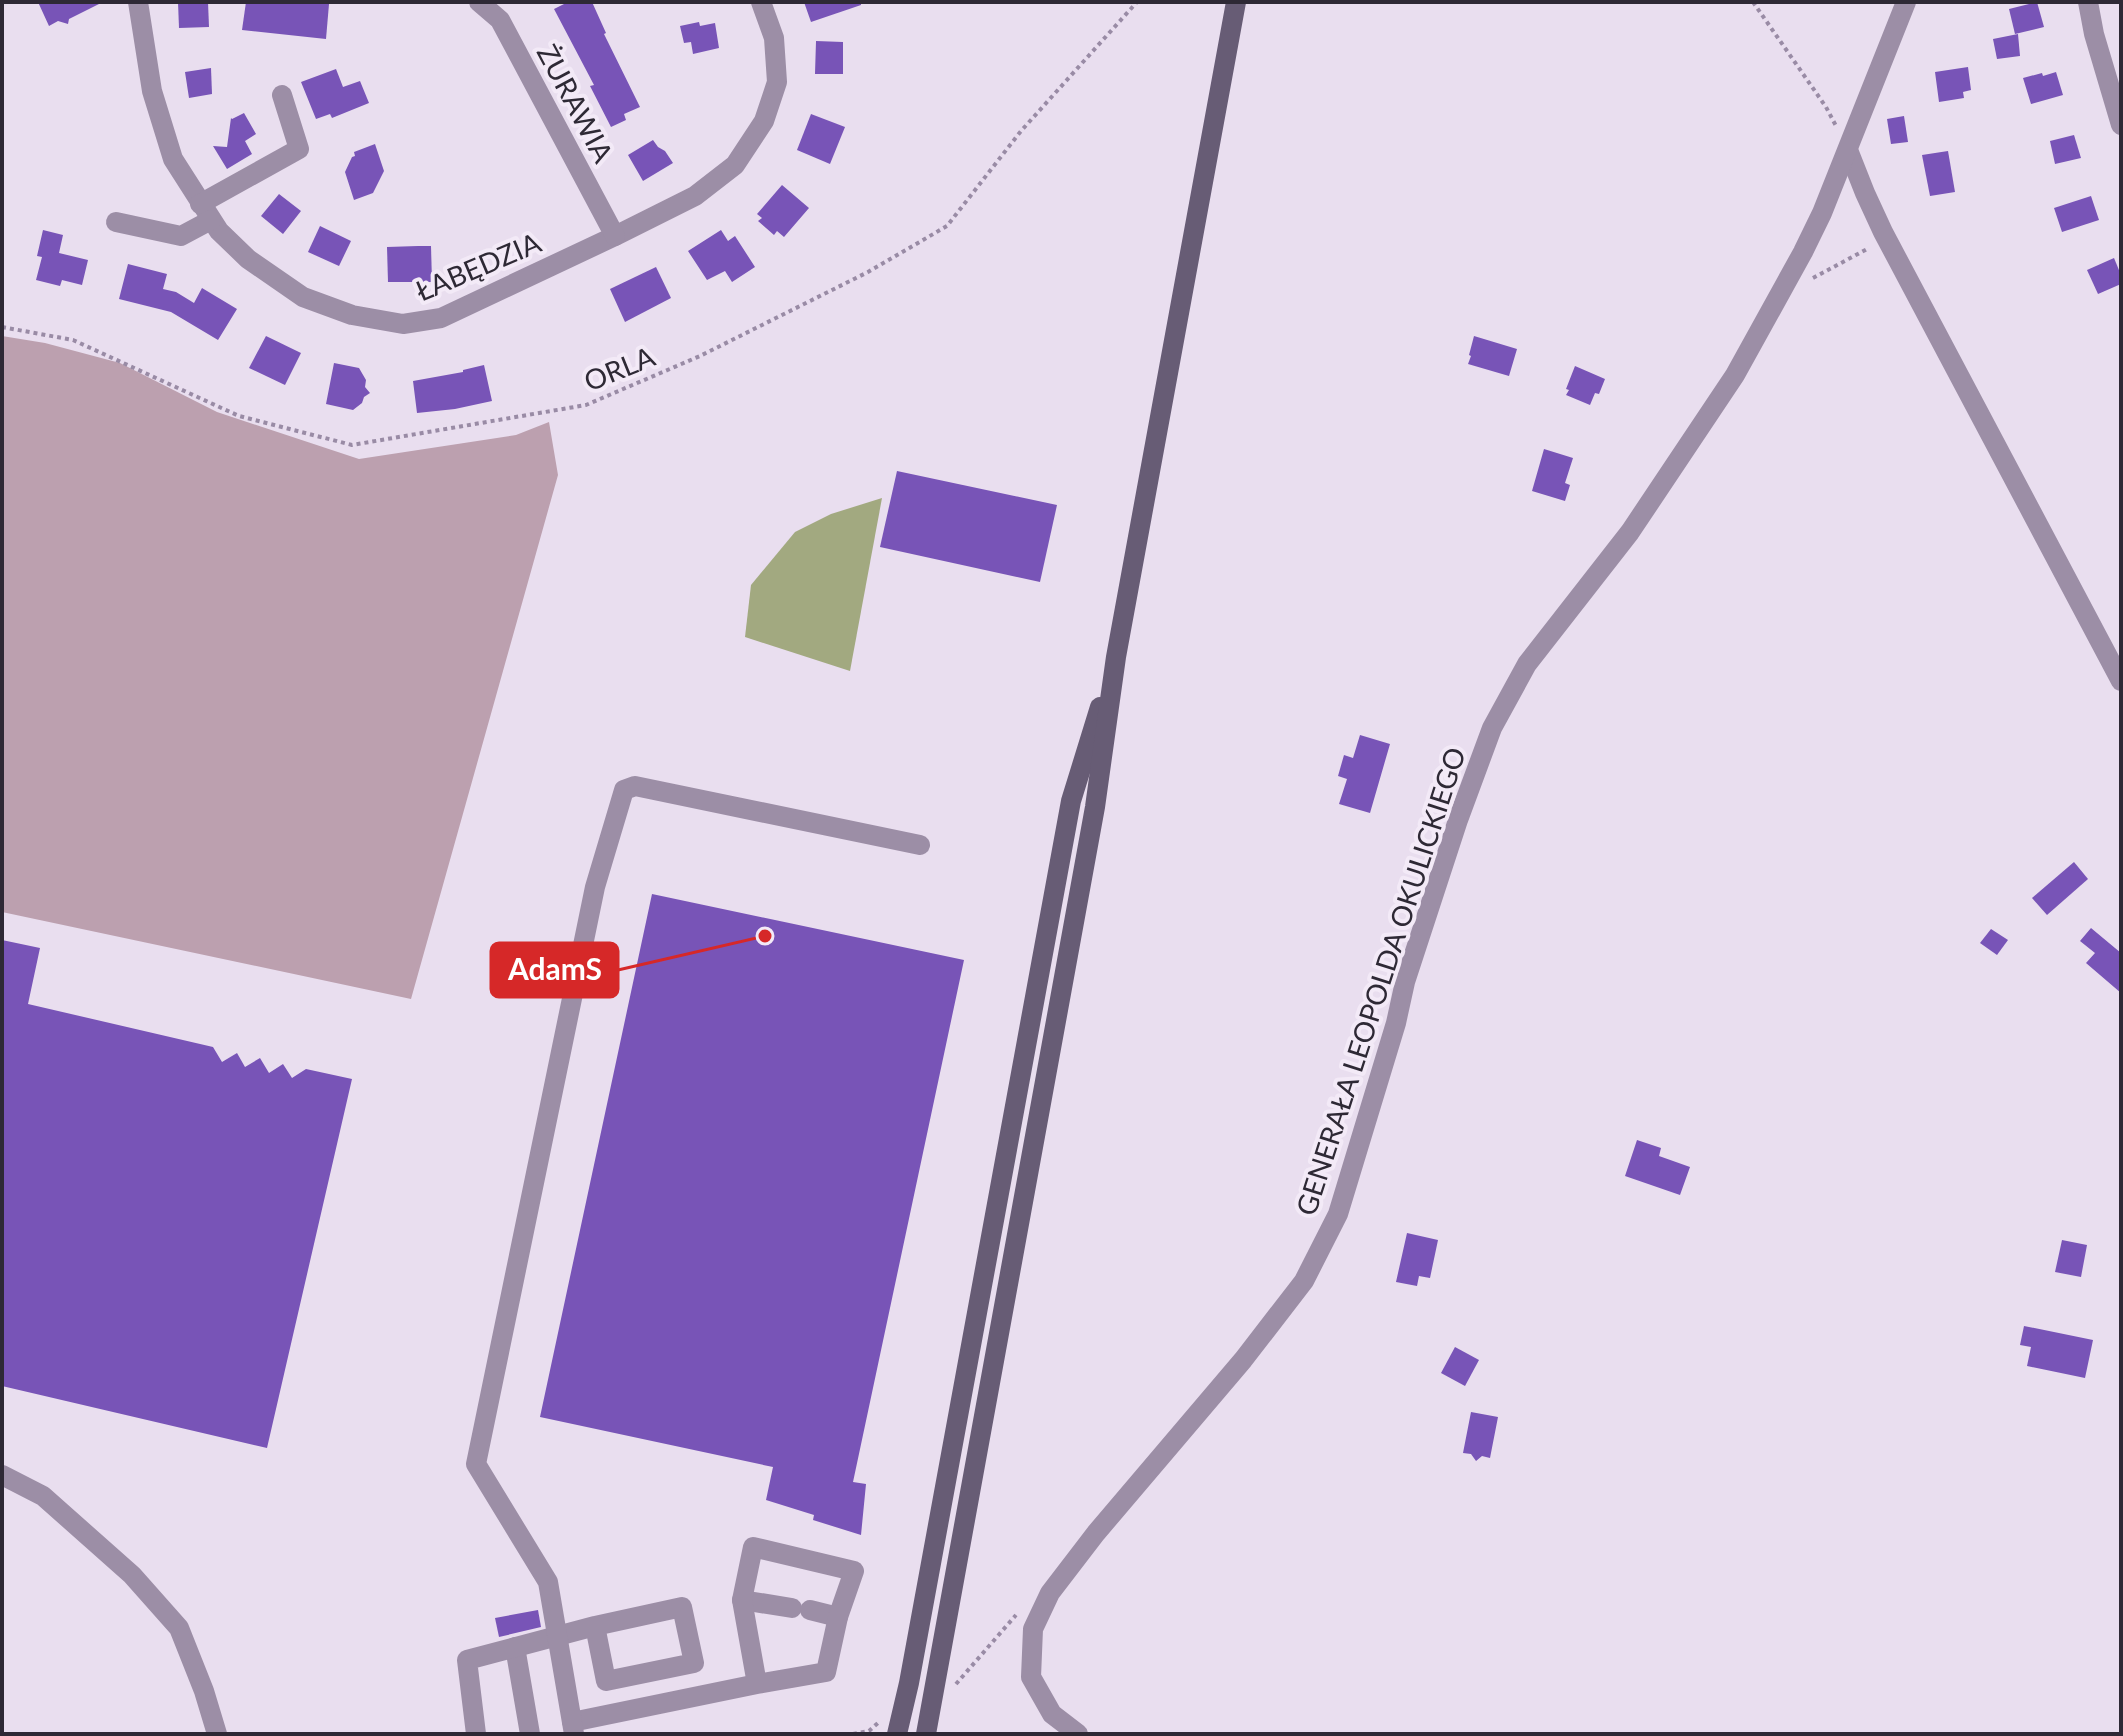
<svg xmlns="http://www.w3.org/2000/svg" width="2123" height="1736" viewBox="0 0 2123 1736" font-family="Lato,sans-serif">
<style>
.green{fill:#bca0af}
.water{fill:#a2a980}
.building{fill:#7854b7}
.lines{fill:none;stroke-linecap:round;stroke-linejoin:round}
.path{stroke:#998ba5;stroke-width:4;stroke-dasharray:4 4;stroke-linecap:butt}
.minor{stroke:#9c8ea6;stroke-width:20}
.major{stroke:#675c75;stroke-width:20}
.labels{text-anchor:middle;dominant-baseline:central;stroke-width:8;stroke-linejoin:round;paint-order:stroke}
.street-label{font-size:28px;fill:#2e2935;stroke:#f3eaf7}
.leader{fill:none;stroke:#d62828;stroke-width:3}
.callout-dot{fill:#d62828;stroke:#f3eaf7;stroke-width:3}
.callout{fill:#d62828;stroke:#d62828;stroke-width:3}
.callout-label{font-size:30px;text-anchor:middle;font-weight:bold;fill:#fff}
</style>
<rect width="100%" height="100%" fill="#e9deef"/>
<path class="green" d="M2 336 45 343 120 363 217 412 359 459 516 435 549 422 558 475 411 999 2 912Z"/>
<path class="water" d="M882 498 850 671 745 637 751 585 795 532 831 514Z"/>
<g class="building">
<path d="M38 2H103L69 19 68 24 58 21 49 26Z"/>
<path d="M178 2H208L209 27 179 28Z"/>
<path d="M246 2 329 4 326 39 242 30Z"/>
<path d="M568 2H592L606 33 604 34 640 107 624 114 626 120 611 127 590 86 594 85 554 9Z"/>
<path d="M804 2H861V5L811 22Z"/>
<path d="M2037 2 2044 27 2015 34 2009 9Z"/>
<path d="M699 22 700 26 715 23 719 48 693 54 691 42 684 43 680 26Z"/>
<path d="M2018 34 2020 56 1997 59 1993 39Z"/>
<path d="M816 41 843 42V74H815Z"/>
<path d="M1968 67 1971 90 1963 92 1964 98 1939 102 1935 72Z"/>
<path d="M211 68 212 94 189 98 185 72Z"/>
<path d="M336 69 343 87 360 81 369 103 332 118 330 114 316 119 301 82Z"/>
<path d="M2056 72 2063 95 2031 104 2023 78 2042 73 2043 76Z"/>
<path d="M244 113 256 134 245 141 252 154 227 169 213 146 227 147 231 118 232 119Z"/>
<path d="M811 114 845 127 830 164 797 150Z"/>
<path d="M1904 116 1908 142 1891 144 1887 119Z"/>
<path d="M2074 135 2081 158 2055 164 2050 141Z"/>
<path d="M653 140 658 147 665 151 673 163 643 181 628 155Z"/>
<path d="M375 144 384 171 373 193 354 200 345 172 352 157 355 156 354 152Z"/>
<path d="M1948 151 1955 192 1930 196 1922 155Z"/>
<path d="M782 185 809 208 784 237 777 231 774 235 758 221 762 218 757 214Z"/>
<path d="M279 194 301 211 283 234 261 216Z"/>
<path d="M2091 196 2099 220 2062 232 2054 208Z"/>
<path d="M320 226 351 241 339 266 308 252Z"/>
<path d="M43 230 63 235 59 253 88 260 82 285 62 280 60 286 36 280 42 257 37 256Z"/>
<path d="M721 230 728 241 735 236 755 267 732 282 725 271 707 280 688 251Z"/>
<path d="M418 246H431L432 282H388L387 247Z"/>
<path d="M2114 258 2121 275V284L2098 294 2087 270Z"/>
<path d="M128 264 167 274 163 289 176 292 194 303 202 288 237 309 218 340 171 312 119 299Z"/>
<path d="M656 267 671 298 625 322 610 289Z"/>
<path d="M266 336 301 353 285 385 249 368Z"/>
<path d="M1474 336 1517 349 1509 376 1468 364 1471 356 1469 355Z"/>
<path d="M334 363 359 368 366 380 365 387 370 393 364 397 362 403 353 410 326 404Z"/>
<path d="M484 365 492 401 455 409 417 413 413 381 463 372V370Z"/>
<path d="M1575 366 1605 379 1599 394 1595 393 1590 405 1566 395 1569 390 1566 389Z"/>
<path d="M1544 449 1573 458 1565 483 1570 485 1565 501 1532 491Z"/>
<path d="M897 471 1057 505 1040 582 880 547Z"/>
<path d="M1360 735 1390 744 1370 813 1339 804 1347 779 1338 776 1344 755 1353 758Z"/>
<path d="M2074 862 2088 879 2047 915 2032 898Z"/>
<path d="M652 894 964 960 853 1482 866 1484 861 1535 813 1520 814 1515 766 1500 773 1467 540 1417Z"/>
<path d="M2091 928 2121 953V993L2086 963 2095 953 2080 941Z"/>
<path d="M1991 929 2008 940 1997 955 1980 943Z"/>
<path d="M2 940 40 948 28 1004 213 1047 222 1062 237 1053 245 1067 260 1058 269 1073 283 1064 292 1078 306 1069 352 1079 267 1448 2 1386Z"/>
<path d="M1637 1140 1661 1148 1659 1156 1690 1167 1680 1195 1625 1176Z"/>
<path d="M1407 1233 1438 1240 1430 1278 1419 1276 1417 1286 1396 1282Z"/>
<path d="M2062 1240 2087 1245 2081 1277 2055 1272Z"/>
<path d="M2024 1326 2093 1340 2085 1378 2027 1366 2031 1347 2020 1345Z"/>
<path d="M1455 1347 1479 1360 1465 1386 1441 1373Z"/>
<path d="M1471 1412 1498 1417 1490 1458 1482 1456 1476 1461 1471 1454 1463 1453Z"/>
<path d="M538 1610 541 1627 499 1637 495 1618Z"/>
</g>
<g class="lines">
<g class="path">
<path d="M1753 2 1826 107 1836 126"/>
<path d="M1813 278 1869 248"/>
<path d="M2 327 73 340 239 416 352 445 586 405 700 356 868 272 947 226 1021 131 1137 2"/>
<path d="M956 1684 1016 1615"/>
<path d="M853 1734 869 1731 879 1722"/>
</g>
<g class="minor">
<path d="M138 2 152 91 173 159 219 231 248 259 303 297 352 315 403 324 441 318 615 236 695 196 735 165 764 121 777 82 774 38 761 2"/>
<path d="M479 2 500 20 615 236"/>
<path d="M2088 2 2094 34 2121 125"/>
<path d="M1848 150 1865 193 1883 232 2121 681"/>
<path d="M200 204 299 149 282 95"/>
<path d="M116 222 181 236 211 220"/>
<path d="M2 1475 43 1496 132 1575 179 1628 204 1691 217 1734"/>
<path d="M742 1600 792 1608"/>
<path d="M810 1610 838 1617"/>
<path d="M515 1647 530 1734"/>
<path d="M572 1722 757 1684 826 1672 838 1617 854 1571 753 1547 742 1600 757 1684"/>
<path d="M476 1734 467 1660 595 1626 682 1607 694 1663 606 1681 595 1626"/>
<path d="M574 1734 548 1582 476 1464 595 887 624 790 635 786 920 845"/>
<path d="M1078 1734 1052 1714 1031 1677 1033 1629 1050 1593 1096 1533 1243 1360 1304 1281 1338 1214 1396 1023 1405 982 1458 820 1492 728 1527 664 1630 532 1735 375 1803 252 1822 213 1906 2"/>
</g>
<g class="major">
<path d="M897 1734 909 1683 1071 801 1100 707"/>
<path d="M926 1734 1095 807 1116 657 1236 2"/>
</g>
</g>
<g class="labels">
<g class="street-label">
<text transform="translate(576 103) rotate(62)">ŻURAWIA</text>
<text transform="translate(478 266) rotate(-23)">ŁABĘDZIA</text>
<text transform="translate(619 368) rotate(-22)">ORLA</text>
<text transform="translate(1380 981) rotate(-72)">GENERAŁA LEOPOLDA OKULICKIEGO</text>
</g>
</g>
<path class="leader" d="M765 936L618 970"/>
<circle class="callout-dot" cx="765" cy="936" r="8"/>
<rect class="callout" x="491" y="943" width="127" height="54" rx="8"/>
<g class="callout-label">
<text x="555" y="980">AdamS</text>
</g>
<rect width="2123" height="1736" fill="none" stroke="#2e2935" stroke-width="8"/>
</svg>
